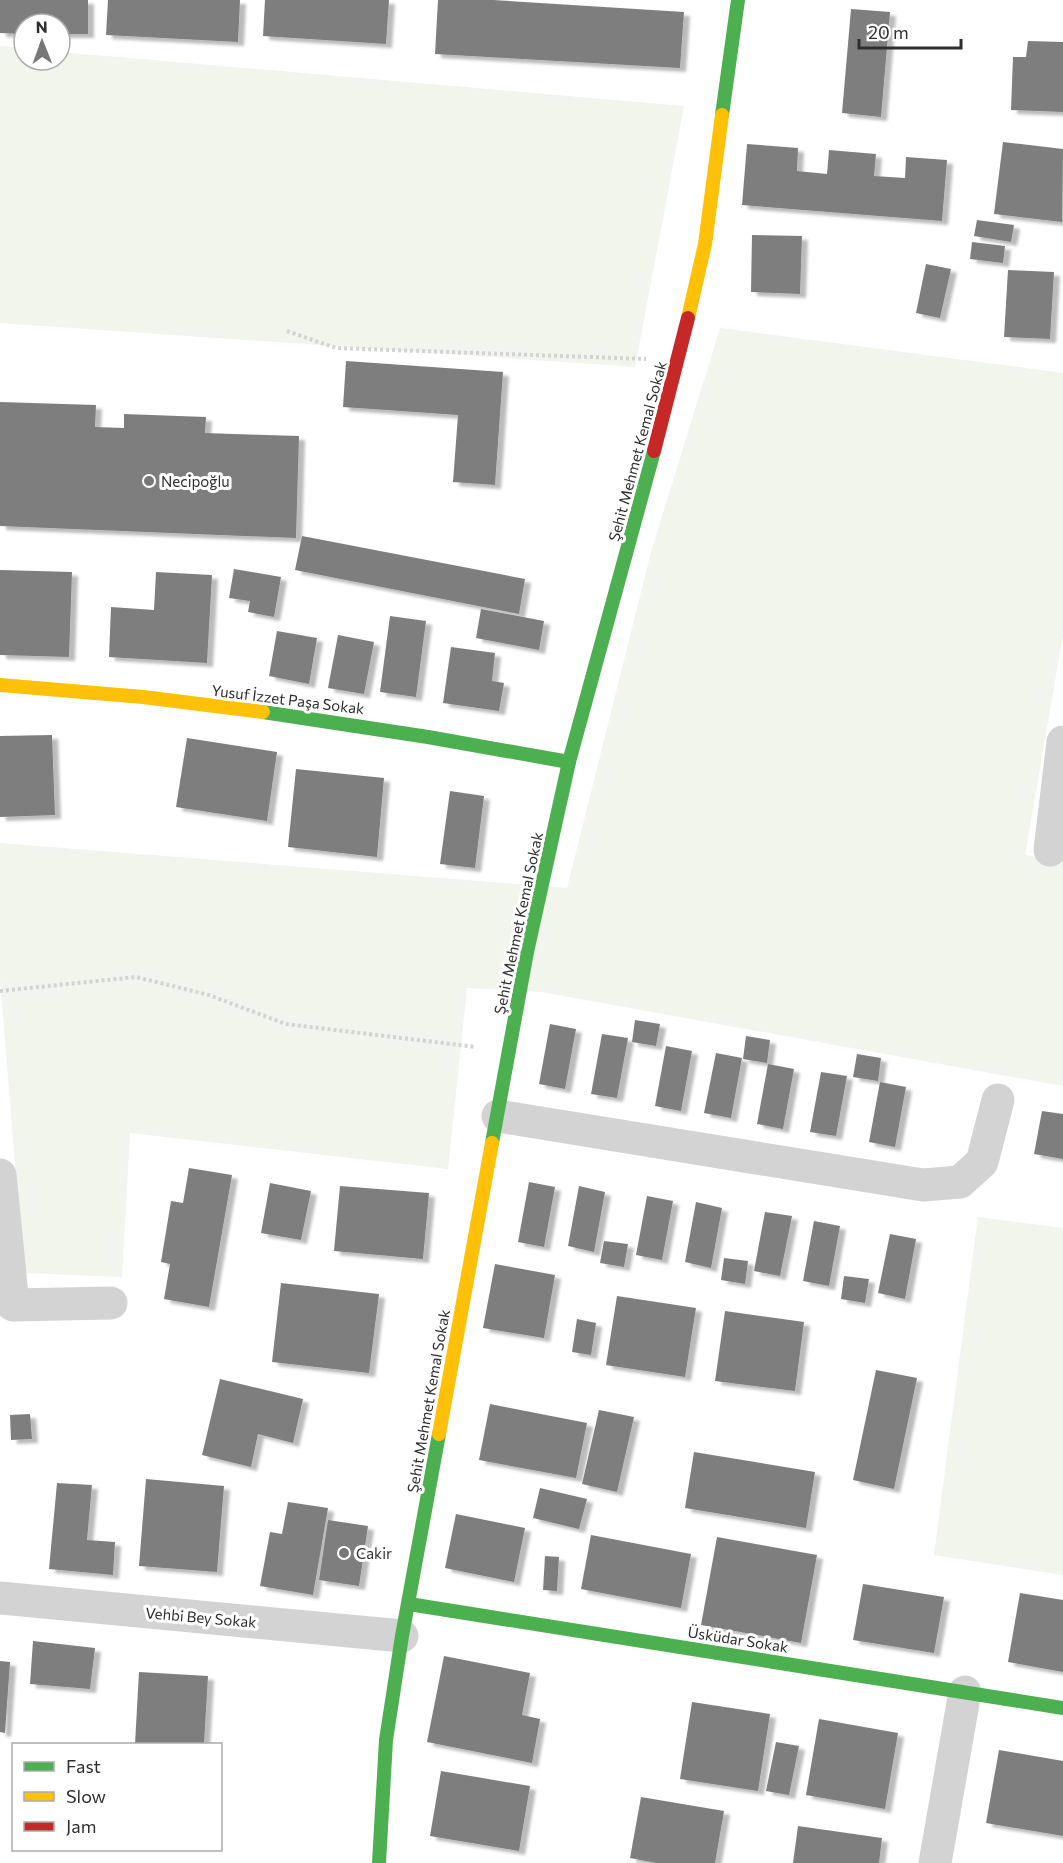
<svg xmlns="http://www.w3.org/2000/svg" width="1063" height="1863" viewBox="0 0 1063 1863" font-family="Commissioner,sans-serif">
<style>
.green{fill:#f1f5ec}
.building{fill:#7e7e7e;filter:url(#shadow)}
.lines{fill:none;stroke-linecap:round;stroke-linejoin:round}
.path{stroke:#d3d3d3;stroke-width:4;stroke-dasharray:3 3;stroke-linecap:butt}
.street{stroke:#d3d3d3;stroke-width:33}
.fast{stroke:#4caf50;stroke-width:14}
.slow{stroke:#ffc107;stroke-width:14}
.jam{stroke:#c62828;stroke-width:14}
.poi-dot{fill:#777;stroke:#fff;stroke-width:2}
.labels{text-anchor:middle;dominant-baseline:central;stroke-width:6;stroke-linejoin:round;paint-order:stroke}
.street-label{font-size:15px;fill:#2e2e2e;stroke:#fff}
.poi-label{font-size:15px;fill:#2e2e2e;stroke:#fff;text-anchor:start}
</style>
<defs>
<filter id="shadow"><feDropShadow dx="6" dy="4" stdDeviation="1.5" flood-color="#0004"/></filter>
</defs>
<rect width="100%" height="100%" fill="#fff"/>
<g class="green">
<path d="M0 46 24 48V60H60V52L684 106 635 367 0 323Z"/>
<path d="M720 328 1063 373V635L1025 855 1063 862V1086L541 992 467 988 448 1169 130 1133 122 1277 24 1273 0 980V843L567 888 651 552Z"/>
<path d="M978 1217 1063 1228V1575L934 1555Z"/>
</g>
<g class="building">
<path d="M0 0H88V34H60V24H24V34L0 33Z"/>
<path d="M108 0H240L238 42 106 35Z"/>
<path d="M265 0H389L386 44 263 36Z"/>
<path d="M438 0H493L684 12 680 68 435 54Z"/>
<path d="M851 9 890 12 881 117 842 113Z"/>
<path d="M1028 41 1063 42V112L1011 110 1013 57H1026Z"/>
<path d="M1003 142 1063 149 1062 222 994 214Z"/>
<path d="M747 144 798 148 797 171 827 174 829 150 876 154 874 176 905 178 906 157 947 160 942 221 742 205Z"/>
<path d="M977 220 1014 225 1011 242 974 236Z"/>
<path d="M752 235 802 236 800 294 751 292Z"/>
<path d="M972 242 1005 246 1003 263 970 259Z"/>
<path d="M926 264 951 269 940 318 916 313Z"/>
<path d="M1008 270 1054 272 1050 339 1004 337Z"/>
<path d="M346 361 503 372 495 485 453 482 458 415 343 407Z"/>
<path d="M0 402 96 405 95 427 124 428V414L206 417 205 433 299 436 296 538 0 526Z"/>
<path d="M302 536 525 579 519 614 295 570Z"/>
<path d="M234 569 281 577 274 617 248 612 250 601 229 598Z"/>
<path d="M0 570 72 572 69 657 0 655Z"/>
<path d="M156 572 212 575 207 663 109 657 111 607 154 610Z"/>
<path d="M481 609 544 621 539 650 476 638Z"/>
<path d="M390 616 426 621 416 697 380 692Z"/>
<path d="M277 631 317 638 309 684 269 676Z"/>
<path d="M338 635 374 642 364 694 328 688Z"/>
<path d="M451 647 495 653 492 681 504 683 499 711 443 703Z"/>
<path d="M52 735 55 815 0 817V736Z"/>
<path d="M187 738 277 752 267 821 176 807Z"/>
<path d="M296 769 384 778 377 857 288 847Z"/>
<path d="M450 791 484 796 475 868 440 864Z"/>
<path d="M635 1020 660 1024 656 1046 632 1042Z"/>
<path d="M550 1024 576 1029 565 1089 539 1084Z"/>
<path d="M602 1034 628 1038 617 1098 591 1094Z"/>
<path d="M746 1036 770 1040 767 1063 743 1059Z"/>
<path d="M666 1046 692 1051 681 1111 655 1106Z"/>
<path d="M716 1053 742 1058 731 1118 704 1113Z"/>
<path d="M857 1054 881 1058 878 1081 853 1077Z"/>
<path d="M768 1064 794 1069 783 1129 757 1124Z"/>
<path d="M821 1072 847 1076 836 1136 810 1132Z"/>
<path d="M880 1082 906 1087 895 1147 869 1142Z"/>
<path d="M1042 1111 1063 1114V1159L1034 1154Z"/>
<path d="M189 1168 232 1175 209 1307 164 1299 170 1264 161 1262 171 1201 183 1203Z"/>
<path d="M529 1182 555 1187 544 1247 518 1242Z"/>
<path d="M270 1183 311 1191 301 1240 261 1233Z"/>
<path d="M340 1186 429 1193 423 1259 334 1251Z"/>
<path d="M579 1186 605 1192 594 1252 568 1246Z"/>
<path d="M647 1196 673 1201 662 1260 636 1255Z"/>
<path d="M696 1202 722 1208 711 1268 685 1262Z"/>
<path d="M765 1212 792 1216 780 1276 754 1271Z"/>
<path d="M814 1221 840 1226 829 1286 803 1281Z"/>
<path d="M890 1234 916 1239 905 1299 878 1293Z"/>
<path d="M604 1241 628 1244 624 1267 600 1263Z"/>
<path d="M724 1258 748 1261 745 1284 721 1280Z"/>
<path d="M495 1264 555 1275 544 1338 483 1328Z"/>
<path d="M844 1276 869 1279 865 1303 841 1299Z"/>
<path d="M281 1283 379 1294 369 1373 272 1362Z"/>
<path d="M617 1296 696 1308 685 1377 606 1365Z"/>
<path d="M725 1311 804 1322 795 1391 715 1381Z"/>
<path d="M577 1319 596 1323 591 1355 572 1352Z"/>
<path d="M876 1370 917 1378 894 1489 853 1480Z"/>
<path d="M220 1379 303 1399 293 1443 258 1434 251 1467 202 1455Z"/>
<path d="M490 1404 587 1423 576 1478 479 1460Z"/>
<path d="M599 1410 634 1417 617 1492 582 1484Z"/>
<path d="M30 1414 32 1439 11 1440 10 1415Z"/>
<path d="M694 1452 815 1472 806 1528 685 1508Z"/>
<path d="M146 1479 224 1486 217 1572 139 1566Z"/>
<path d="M57 1483 92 1485 87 1540 115 1542 113 1575 49 1569Z"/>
<path d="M540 1488 587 1499 579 1529 533 1518Z"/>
<path d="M288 1502 328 1508 313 1595 260 1586 270 1532 282 1534Z"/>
<path d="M456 1514 525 1528 514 1582 445 1568Z"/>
<path d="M328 1520 368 1526 359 1586 319 1580Z"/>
<path d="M591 1535 691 1554 681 1608 581 1589Z"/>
<path d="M717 1537 817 1555 801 1643 701 1625Z"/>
<path d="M545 1556 559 1557 557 1591 543 1590Z"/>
<path d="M863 1584 944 1597 934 1653 853 1640Z"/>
<path d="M1020 1593 1063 1600V1672L1008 1662Z"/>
<path d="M33 1641 95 1648 90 1689 30 1684Z"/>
<path d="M444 1656 530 1673 522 1715 540 1719 532 1763 427 1742Z"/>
<path d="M0 1661 10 1662 5 1733 0 1732Z"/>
<path d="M139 1672 208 1676 204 1744H135Z"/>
<path d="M692 1702 770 1714 758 1791 680 1779Z"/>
<path d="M819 1719 898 1733 885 1809 806 1795Z"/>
<path d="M776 1742 799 1746 789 1795 766 1791Z"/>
<path d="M999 1750 1063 1761V1836L986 1823Z"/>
<path d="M441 1771 530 1786 519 1851 430 1836Z"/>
<path d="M641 1797 724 1811 715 1863H656L630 1858Z"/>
<path d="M798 1826 882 1838 879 1863H793Z"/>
</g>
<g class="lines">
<g class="path">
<path d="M287 331 336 348 646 359"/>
<path d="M0 991 136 977 209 995 286 1024 476 1047"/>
</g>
<g class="street">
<path d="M1050 850 1063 742"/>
<path d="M498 1116 923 1185 960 1182 982 1162 998 1100"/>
<path d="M0 1175 13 1305 111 1303"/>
<path d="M0 1598 402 1636"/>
<path d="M935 1863 965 1692"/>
</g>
<g class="fast">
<path d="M722 115 738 0"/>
<path d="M263 712 428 737 569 762"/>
<path d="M492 1143 527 952 569 762 654 451"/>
<path d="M409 1604 1063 1708"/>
<path d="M379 1863 386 1740 402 1636 439 1434"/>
</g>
<g class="slow">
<path d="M688 318 705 244 722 115"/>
<path d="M0 685 143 697 263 712"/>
<path d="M439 1434 492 1143"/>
</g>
<path class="jam" d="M654 451 688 318"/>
</g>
<g class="poi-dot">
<circle cx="149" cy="481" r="6"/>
<circle cx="344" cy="1553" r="6"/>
</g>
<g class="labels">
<g class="street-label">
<text transform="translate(637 451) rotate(-75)">Şehit Mehmet Kemal Sokak</text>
<text transform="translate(288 699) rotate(7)">Yusuf İzzet Paşa Sokak</text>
<text transform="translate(518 923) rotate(-78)">Şehit Mehmet Kemal Sokak</text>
<text transform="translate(428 1401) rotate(-80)">Şehit Mehmet Kemal Sokak</text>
<text transform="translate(201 1617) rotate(5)">Vehbi Bey Sokak</text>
<text transform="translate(738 1639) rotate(9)">Üsküdar Sokak</text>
</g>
<g class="poi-label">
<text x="161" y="481">Necipoğlu</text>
<text x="356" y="1553">Cakir</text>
</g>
</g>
<rect x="12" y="1743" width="210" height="108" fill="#ffffff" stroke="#ababab" stroke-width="1.5"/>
<rect x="24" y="1762" width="30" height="9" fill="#4caf50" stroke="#ababab" stroke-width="1.5"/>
<text x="66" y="1773" font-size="18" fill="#2e2e2e">Fast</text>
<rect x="24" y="1792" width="30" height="9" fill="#ffc107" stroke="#ababab" stroke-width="1.5"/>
<text x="66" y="1803" font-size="18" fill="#2e2e2e">Slow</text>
<rect x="24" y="1822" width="30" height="9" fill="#c62828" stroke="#ababab" stroke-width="1.5"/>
<text x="66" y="1833" font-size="18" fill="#2e2e2e">Jam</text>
<g transform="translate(42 42) rotate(359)"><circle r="28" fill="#ffffff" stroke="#ababab" stroke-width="1.5"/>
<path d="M0-4.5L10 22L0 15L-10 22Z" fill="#777777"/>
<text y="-9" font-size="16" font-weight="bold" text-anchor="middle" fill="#2e2e2e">N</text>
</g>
<path d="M859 39v9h102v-9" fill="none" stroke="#2e2e2e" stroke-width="3"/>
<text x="868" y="39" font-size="18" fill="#2e2e2e" stroke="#ffffff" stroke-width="4.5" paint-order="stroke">20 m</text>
</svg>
